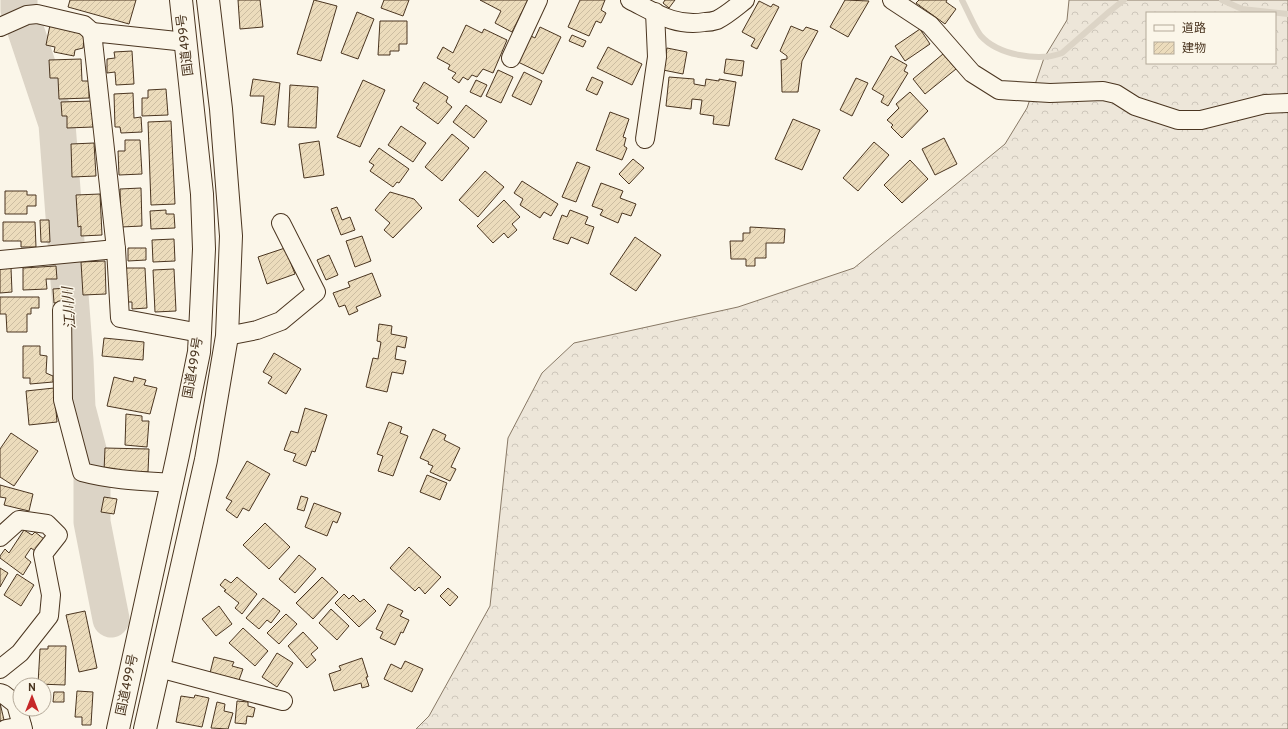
<svg xmlns="http://www.w3.org/2000/svg" width="1288" height="729" viewBox="0 0 1288 729" font-family="Overpass,'Noto Sans JP',sans-serif">
<style>
.forest{fill:url(#forest-crowns);stroke:#887966;fill-rule:evenodd}
.lines{fill:none;stroke-linecap:round;stroke-linejoin:round}
.stream{stroke:#dcd4c6;stroke-width:6}
.river{stroke:#dcd4c6;stroke-width:37}
.building{fill:url(#building-hatch);stroke:#4a3520}
.street-casing{stroke:#4a3520;stroke-width:20}
.highway-casing{stroke:#4a3520;stroke-width:24}
.street{stroke:#fbf6e9;stroke-width:18}
.highway{stroke:#fbf6e9;stroke-width:22}
.labels{text-anchor:middle;dominant-baseline:central;stroke-width:3;stroke-linejoin:round;paint-order:stroke}
.street-label{font-size:13px;fill:#4a3520;stroke:#fbf6e9}
.water-label{font-size:14px;font-style:italic;fill:#4a3520;stroke:#fbf6e9}
</style>
<defs>
<pattern id="forest-crowns" width="20" height="18" patternUnits="userSpaceOnUse"><rect width="20" height="18" fill="#ede6d9"/><path d="M2 6a3 3 0 1 1 6 0M12 15a3 3 0 1 1 6 0" fill="none" stroke="#cdc6ba"/></pattern>
<pattern id="building-hatch" width="6" height="6" patternUnits="userSpaceOnUse"><rect width="6" height="6" fill="#ecdcbc"/><path d="M-1 1l2-2M0 6l6-6M5 7l2-2" fill="none" stroke="#ccbda1"/></pattern>
</defs>
<rect width="100%" height="100%" fill="#fbf6e9"/>
<path class="forest" d="M1069 0H1288V729H416L429 716 490 606 508 438 542 373 574 343 738 307 854 268 1005 144 1027 108 1044 58 1067 20ZM1147 13H1275V63H1147Z"/>
<g class="lines">
<g class="stream">
<path d="M962 0C967 9 975 29 981 36 998 55 1039 62 1062 53L1110 11 1124 0"/>
<path d="M1222 0 1242 9 1288 14"/>
</g>
<path class="river" d="M19 0V10L57 124 75 360 77 408 92 465V522L111 619"/>
</g>
<g class="building">
<path d="M70 0H136L129 24 68 7Z"/>
<path d="M238 0H260L263 27 240 29Z"/>
<path d="M314 0 337 6 321 61 297 54Z"/>
<path d="M384 0H409L403 16 381 8Z"/>
<path d="M480 0H528L512 32 495 23 501 11Z"/>
<path d="M580 0H605L601 10 606 13 601 23 596 21 589 36 568 27Z"/>
<path d="M665 0H675L669 8 663 3Z"/>
<path d="M845 0 869 1 848 37 830 27Z"/>
<path d="M919 0H947L946 2 956 9 945 24 916 3Z"/>
<path d="M759 1 771 7 773 4 779 7 757 49 751 46 755 39 742 32Z"/>
<path d="M357 12 374 19 358 59 341 53Z"/>
<path d="M380 21H407V44H399V51H390V55H378Z"/>
<path d="M50 25 85 32 83 48 75 50 74 56 54 52 55 47 46 45Z"/>
<path d="M466 25 482 33 484 29 507 40 493 73 483 69 477 77 472 75 468 80 463 77 459 83 452 78 456 73 448 69 450 65 437 58 443 47 453 53Z"/>
<path d="M791 26 803 31 806 27 818 31 802 61 798 92H782L781 60 787 59V56L780 51Z"/>
<path d="M540 27 561 37 543 74 518 62 531 36 535 38Z"/>
<path d="M920 29 930 44 905 61 895 46Z"/>
<path d="M572 35 586 41 583 47 569 41Z"/>
<path d="M608 47 642 64 632 85 597 68Z"/>
<path d="M667 48 687 52 683 74 663 70Z"/>
<path d="M132 51 134 84 116 85 115 72 107 73V59L115 58 114 52Z"/>
<path d="M943 54 956 69 925 94 913 79Z"/>
<path d="M891 56 907 65 904 71 908 73 888 106 881 102 884 96 872 89Z"/>
<path d="M81 59 82 81H89V98L59 99 58 78H50L49 60Z"/>
<path d="M726 59 744 61 742 76 724 73Z"/>
<path d="M498 70 513 77 501 103 486 96Z"/>
<path d="M524 72 542 81 531 105 512 96Z"/>
<path d="M592 77 603 82 597 95 586 90Z"/>
<path d="M669 77 694 79V84L705 86 706 79 719 81V79L736 82 729 126 713 124 714 116 700 114 702 100 692 99 691 109 666 106Z"/>
<path d="M856 78 868 83 852 116 840 110Z"/>
<path d="M253 79 280 83 275 125 261 123 264 96H250Z"/>
<path d="M363 80 385 90 360 147 337 137Z"/>
<path d="M476 80 487 85 481 97 470 92Z"/>
<path d="M424 82 448 97 446 102 452 107 438 124 416 108 419 104 413 101Z"/>
<path d="M290 85 318 87 316 128 288 127Z"/>
<path d="M166 89 168 115 142 116V98H148V90Z"/>
<path d="M910 92 928 111 902 138 891 127 893 125 887 120 899 108 896 104Z"/>
<path d="M133 93 134 118 141 117 142 132 121 133 120 127H115L114 94Z"/>
<path d="M92 101 93 127 67 128V116H62L61 102Z"/>
<path d="M466 105 487 121 474 138 453 122Z"/>
<path d="M610 112 629 119 623 137 626 138 624 146 627 148 622 160 596 150Z"/>
<path d="M793 119 820 130 802 170 775 159Z"/>
<path d="M171 121 175 204 151 205 148 122Z"/>
<path d="M401 126 426 143 413 162 388 145Z"/>
<path d="M452 134 469 148 442 181 425 167Z"/>
<path d="M944 138 957 164 935 175 922 149Z"/>
<path d="M125 140H140L142 174 119 175 118 151H125Z"/>
<path d="M319 141 324 175 304 178 299 144Z"/>
<path d="M874 142 889 155 858 191 843 178Z"/>
<path d="M94 143 96 176 72 177 71 144Z"/>
<path d="M379 148 409 169 399 183 397 182 393 187 370 171 374 165 369 162Z"/>
<path d="M633 159 644 168 629 184 619 174Z"/>
<path d="M910 160 928 179 902 203 884 185Z"/>
<path d="M577 162 590 167 576 202 562 197Z"/>
<path d="M485 171 504 187 478 217 459 200Z"/>
<path d="M522 181 558 204 551 216 544 212 540 218 520 205 523 199 514 193Z"/>
<path d="M601 183 623 191 620 198 636 204 631 216 622 213 618 223 600 215 603 210 592 206Z"/>
<path d="M141 188 142 226 121 227 120 189Z"/>
<path d="M5 191H27V195H36V206H27V214H5Z"/>
<path d="M390 192 414 199 422 208 393 238 384 230 390 223 375 210Z"/>
<path d="M100 194 102 235 81 236V226L78 227 76 195Z"/>
<path d="M504 200 520 217 512 224 517 230 508 238 504 233 493 243 477 226Z"/>
<path d="M337 207 342 220 350 217 355 230 341 235 331 209Z"/>
<path d="M166 210V214H174L175 228 151 229 150 211Z"/>
<path d="M570 210 588 217 585 224 594 227 588 244 571 237 568 244 553 239 562 215 567 217Z"/>
<path d="M40 220H49L50 242H41Z"/>
<path d="M3 222H35L36 247H21V241H3Z"/>
<path d="M750 227 785 229 784 243H766V258H755V266H746V259H731L730 241H743V233H750Z"/>
<path d="M362 236 371 261 355 267 346 241Z"/>
<path d="M635 237 661 255 636 291 610 274Z"/>
<path d="M174 239 175 261 153 262 152 240Z"/>
<path d="M128 248H146V260L128 261Z"/>
<path d="M285 248 295 274 267 284 258 257Z"/>
<path d="M329 255 338 275 326 280 317 260Z"/>
<path d="M105 261 106 294 83 295 81 262Z"/>
<path d="M56 266 57 279H46L47 289 23 290V268Z"/>
<path d="M0 268H11L12 292 0 293Z"/>
<path d="M125 268H145L147 308 132 309V302H126Z"/>
<path d="M174 269 176 311 155 312 153 270Z"/>
<path d="M372 273 381 296 356 307 358 311 349 315 345 305 339 307 333 293 350 287 348 282Z"/>
<path d="M67 288 68 302 54 303 53 289Z"/>
<path d="M0 297H39V308H31V314H27V332H7L6 314H0Z"/>
<path d="M379 324 392 326 391 334 407 337 405 348 397 346 395 359 406 361 403 374 392 372 387 392 366 387 373 358 378 359 381 342 377 341Z"/>
<path d="M104 338 144 342 143 360 102 356Z"/>
<path d="M23 346H40V355L47 356 46 373 53 376V382L30 384V378H23Z"/>
<path d="M274 353 301 369 286 394 268 383 272 377 263 372Z"/>
<path d="M114 377 133 382 134 377 146 380 144 385 157 388 150 414 107 406Z"/>
<path d="M54 388 57 422 29 425 26 391Z"/>
<path d="M305 408 327 415 315 452 312 451 306 466 293 461 296 454 284 450 291 431 298 433Z"/>
<path d="M126 414 142 416V421H149L147 447 125 445Z"/>
<path d="M389 422 402 427 400 433 408 436 393 476 378 471 383 456 377 454Z"/>
<path d="M433 429 446 435 444 440 460 448 451 467 456 469 450 481 430 472 433 466 428 464 429 462 420 458Z"/>
<path d="M11 433 38 451 14 486 0 477V449Z"/>
<path d="M105 448 149 449 148 472 104 471Z"/>
<path d="M247 461 270 474 249 511 243 508 237 518 226 510 232 501 226 498Z"/>
<path d="M427 475 447 483 440 500 420 492Z"/>
<path d="M0 485 33 494 29 511 4 505 6 498 0 497Z"/>
<path d="M301 496 308 498 304 511 297 509Z"/>
<path d="M104 497 117 499 114 514 101 512Z"/>
<path d="M314 503 341 513 337 523 333 521 327 536 305 527Z"/>
<path d="M265 523 290 547 269 569 243 545Z"/>
<path d="M24 530 32 535 35 532 44 539 35 551 31 548 25 557 31 562 23 575 0 558V556L5 549 9 553Z"/>
<path d="M409 547 441 577 425 594 419 587 415 591 390 568Z"/>
<path d="M299 555 316 569 295 593 279 579Z"/>
<path d="M0 568 8 573 0 587Z"/>
<path d="M17 574 34 585 21 606 4 595Z"/>
<path d="M237 577 257 594 242 614 235 608 239 603 224 591 226 590 220 585 225 579 231 583Z"/>
<path d="M322 577 338 592 313 619 296 603Z"/>
<path d="M448 588 458 597 450 606 440 596Z"/>
<path d="M344 594 349 599 353 595 360 602 364 599 376 611 359 627 335 603Z"/>
<path d="M263 598 280 611 271 623 267 620 259 629 246 618Z"/>
<path d="M388 604 403 611 400 616 409 620 403 633 401 632 395 645 380 638 383 632 376 629Z"/>
<path d="M219 606 232 624 216 636 202 619Z"/>
<path d="M331 609 349 626 337 640 319 623Z"/>
<path d="M85 611 97 668 79 672 66 615Z"/>
<path d="M286 614 297 624 279 644 267 633Z"/>
<path d="M243 628 268 651 255 666 229 643Z"/>
<path d="M303 632 318 648 311 654 316 660 307 668 288 646Z"/>
<path d="M48 646H66L65 685 38 684 40 649H48Z"/>
<path d="M277 653 293 663 277 687 262 677Z"/>
<path d="M214 657 234 662 232 666 243 669 239 680 210 673Z"/>
<path d="M362 658 368 677H366L369 686 362 688 361 683 334 691 329 674 341 670 339 666Z"/>
<path d="M405 661 423 669 412 692 384 679 391 664 401 669Z"/>
<path d="M77 691 93 692 91 725H82V717H75Z"/>
<path d="M54 692H64V702H53Z"/>
<path d="M195 695 209 698 202 727 176 722 181 696 194 698Z"/>
<path d="M237 701 248 702V706L255 708 253 717 247 716 246 724 235 723Z"/>
<path d="M217 702 225 704 224 711 233 713 228 729 211 728Z"/>
<path d="M0 703 4 720 0 721Z"/>
</g>
<g class="lines">
<defs>
<g id="street">
<path d="M630 0C656 13 675 27 705 22 709 22 714 21 717 20 727 15 736 7 745 0"/>
<path d="M892 0 930 25 972 73 999 90 1050 93 1103 91 1116 94 1135 106 1178 120H1201L1265 104 1288 103"/>
<path d="M0 27 27 15 37 14 84 25 92 32"/>
<path d="M186 42 92 32 116 249 120 318 200 333"/>
<path d="M511 58 538 0"/>
<path d="M645 139 657 57 655 12"/>
<path d="M0 260 116 249"/>
<path d="M62 310 63 400 82 472C112 480 141 481 172 483"/>
<path d="M227 336 257 330 281 321 316 292 281 223"/>
<path d="M0 537 19 520 47 524 58 535 43 554 51 595 49 616 20 653 0 669"/>
<path d="M159 668 283 701"/>
<path d="M0 693 3 694 16 704 23 729"/>
<path d="M6 729 22 726"/>
</g>
<g id="highway">
<path d="M118 729 178 455 199 352 200 333 204 249 202 194 181 0"/>
<path d="M145 729 206 460 227 336 231 236 221 109 208 0"/>
</g>
</defs>
<use href="#street" class="street-casing"/>
<use href="#highway" class="highway-casing"/>
<use href="#street" class="street"/>
<use href="#highway" class="highway"/>
</g>
<g class="labels">
<g class="street-label">
<text transform="translate(186 45) rotate(-97)">国道499号</text>
<text transform="translate(194 368) rotate(-80)">国道499号</text>
<text transform="translate(128 685) rotate(-78)">国道499号</text>
</g>
<g class="water-label">
<text transform="translate(70 308) rotate(-94)">江川川</text>
</g>
</g>
<rect x="1146" y="12" width="130" height="52" fill="#fbf6e9" stroke="#b4a999"/>
<rect x="1154" y="25" width="20" height="6" fill="#fbf6e9" stroke="#b4a999"/>
<text x="1182" y="32" font-size="12" fill="#4a3520">道路</text>
<rect x="1154" y="42" width="20" height="12" fill="url(#building-hatch)" stroke="#b4a999"/>
<text x="1182" y="52" font-size="12" fill="#4a3520">建物</text>
<g transform="translate(32 697)"><circle r="19" fill="#fbf6e9" stroke="#b4a999"/>
<path d="M0-3L7 15L0 10L-7 15Z" fill="#c62828"/>
<text y="-6" font-size="11" font-weight="bold" text-anchor="middle" fill="#4a3520">N</text>
</g>
</svg>
